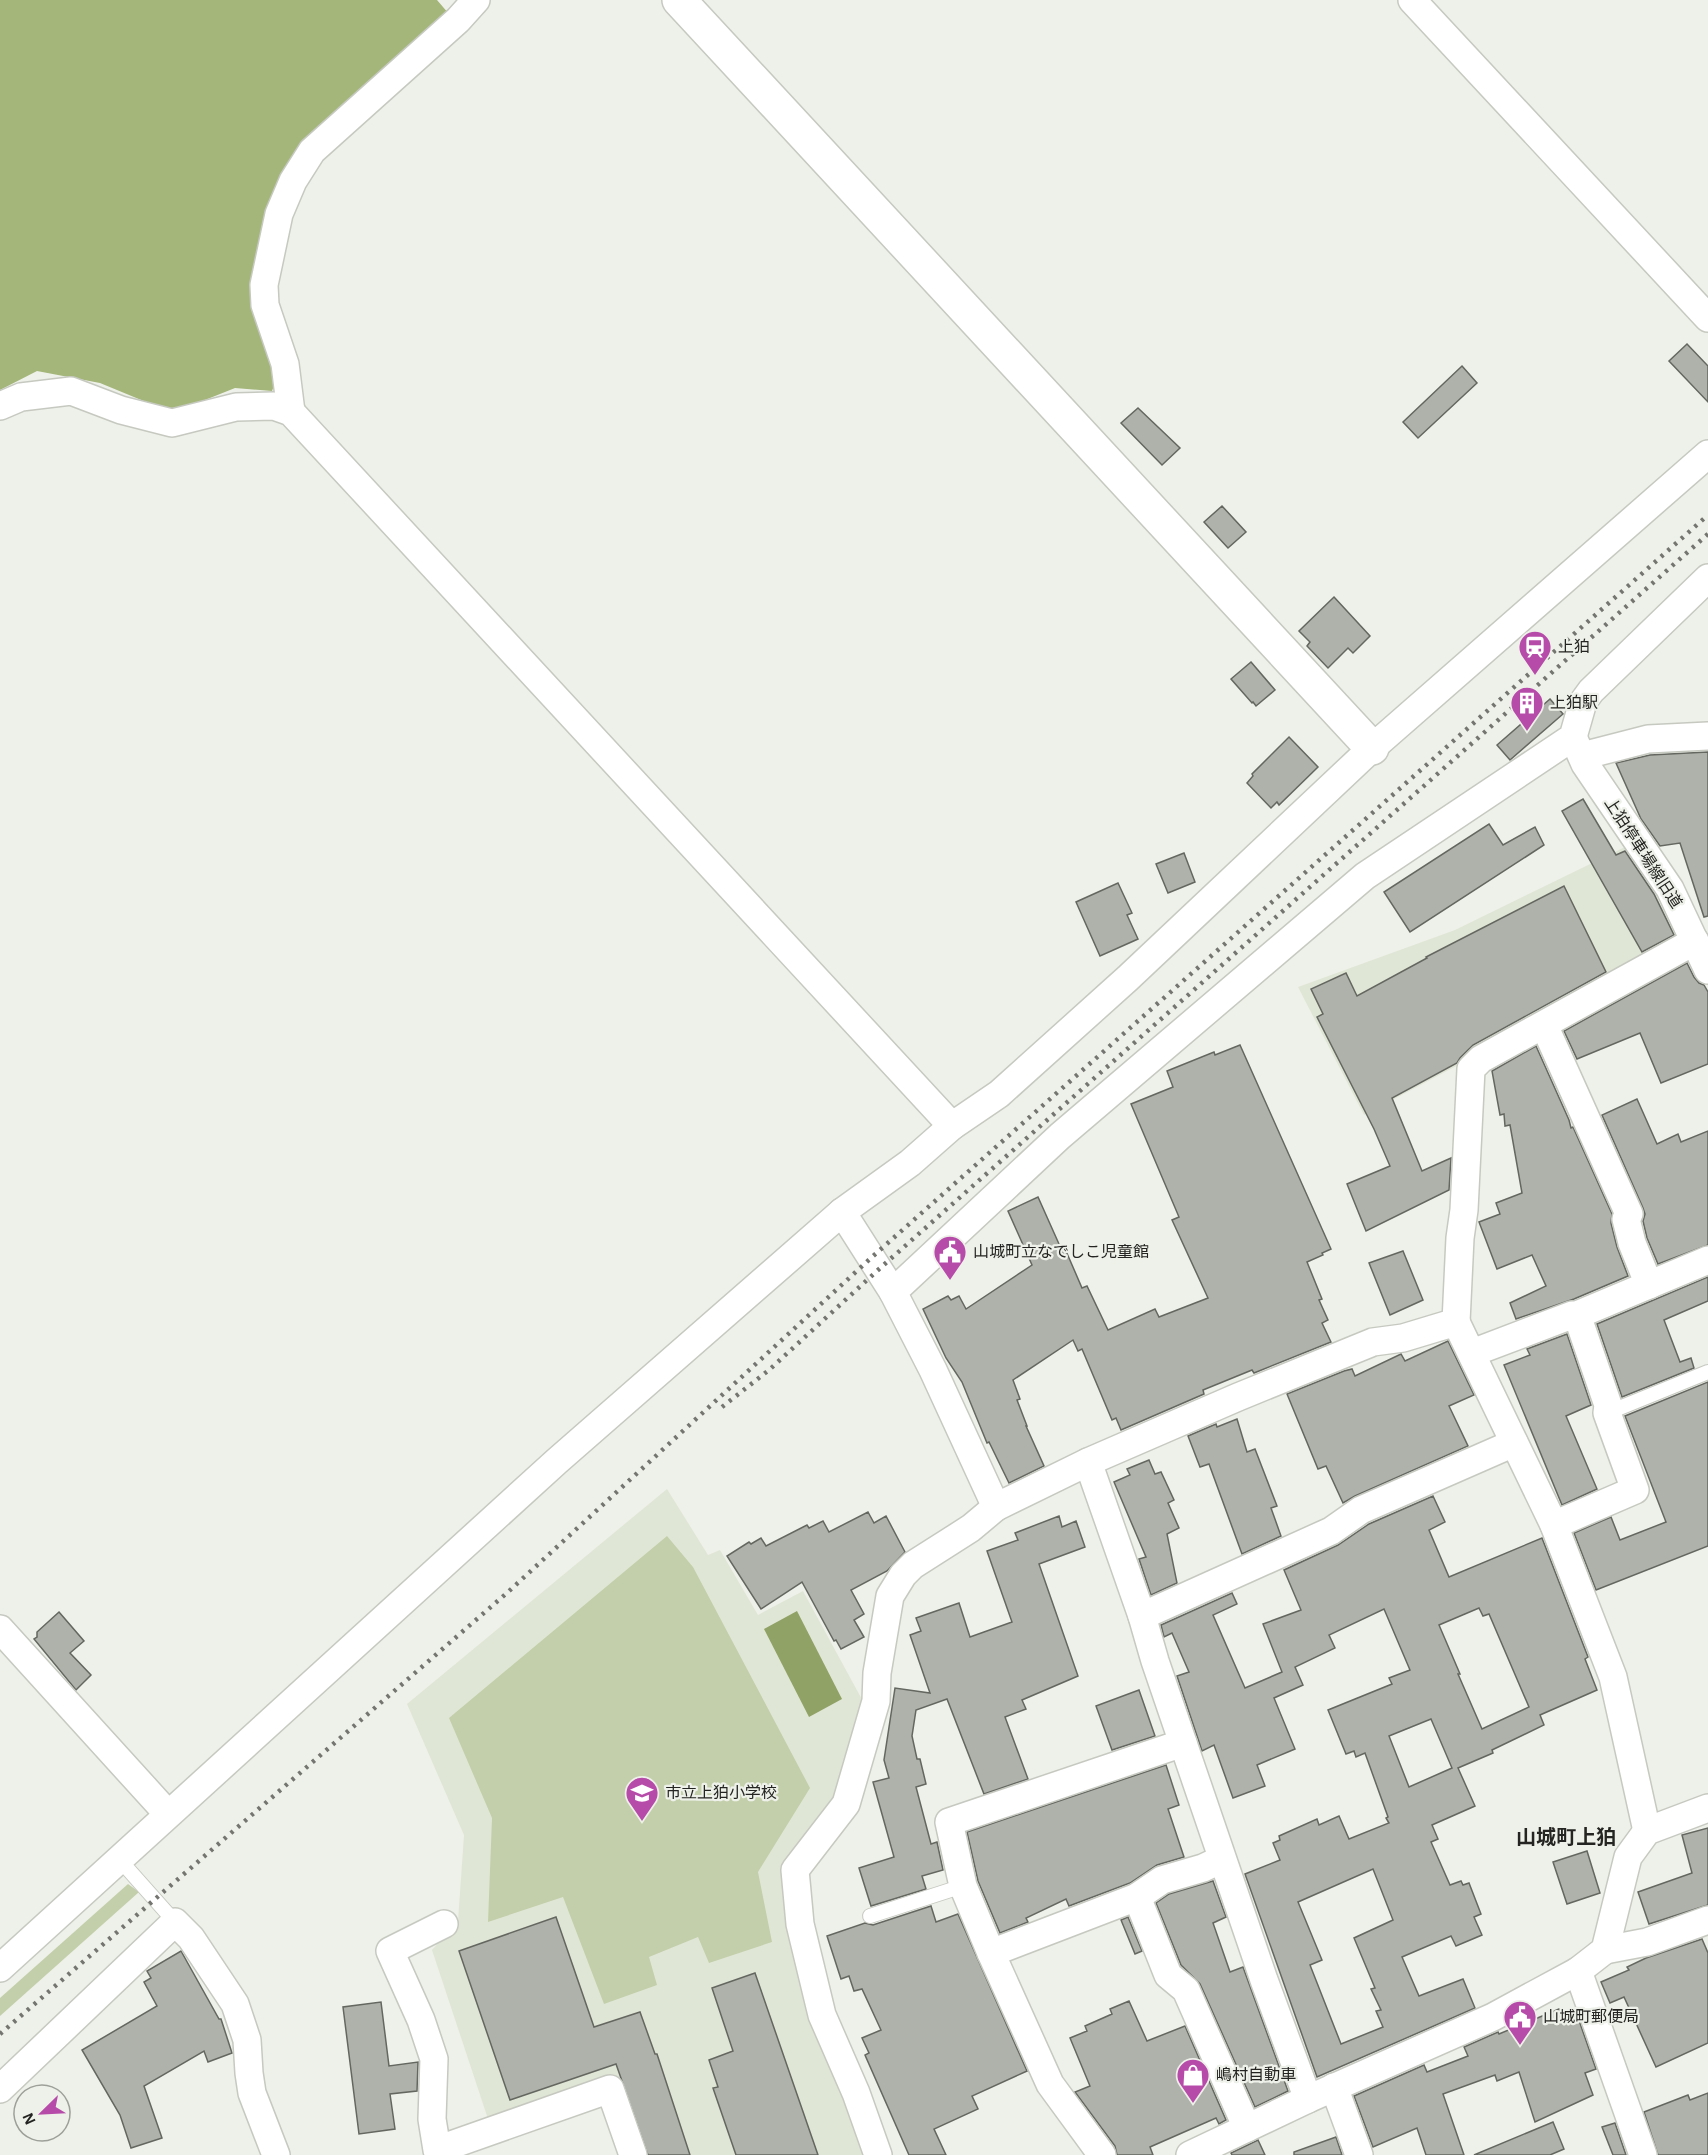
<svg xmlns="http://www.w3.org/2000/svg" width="1708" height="2155" viewBox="0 0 1708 2155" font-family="'Alegreya Sans','Noto Sans JP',sans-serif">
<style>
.built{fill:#e0e6d6}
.green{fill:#c3cfaa}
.forest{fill:#a4b67a}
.water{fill:#90a266}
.building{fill:#afb2aa;stroke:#646760;stroke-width:1.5;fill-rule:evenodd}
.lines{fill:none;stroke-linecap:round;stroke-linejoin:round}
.service-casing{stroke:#c6c9c0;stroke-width:16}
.minor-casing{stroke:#c6c9c0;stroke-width:30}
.tertiary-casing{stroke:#c6c9c0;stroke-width:36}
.service{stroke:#fff;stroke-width:14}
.minor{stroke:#fff;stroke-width:27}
.tertiary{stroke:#fff;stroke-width:33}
.rail{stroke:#747570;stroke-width:4.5;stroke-dasharray:3 6;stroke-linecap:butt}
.labels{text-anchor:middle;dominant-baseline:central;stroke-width:4.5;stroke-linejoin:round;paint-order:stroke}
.poi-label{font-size:16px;fill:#242522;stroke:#eef1e9;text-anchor:start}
.street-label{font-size:16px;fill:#242522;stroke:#eef1e9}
.quarter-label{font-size:20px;font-weight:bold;fill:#242522;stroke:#eef1e9}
</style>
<rect width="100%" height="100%" fill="#eef1e9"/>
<g class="built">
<path d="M1629 845 1684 945 1364 1115 1298 987 1455 930Z"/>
<path d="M667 1489 708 1555 720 1550 758 1615 803 1591 865 1705 852 1768 787 1886 867 2155H641L616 2078 489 2122 432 1950 458 1921 464 1835 407 1704Z"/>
</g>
<g class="green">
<path d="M667 1536 693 1567 810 1788 758 1872 772 1942 709 1963 698 1937 649 1957 657 1985 604 2004 563 1897 488 1922 492 1818 449 1718Z"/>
<path d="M128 1884 139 1892 0 2016V1998Z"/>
</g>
<path class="forest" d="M0 0H437L449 14 277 192 278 375 272 391 235 388 190 406 163 409 100 383 37 371 0 390Z"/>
<path class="water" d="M797 1611 842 1699 809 1717 764 1629Z"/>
<g class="building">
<path d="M1687 344 1708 366V402L1669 361Z"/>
<path d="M1462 366 1477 383 1418 438 1403 422Z"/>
<path d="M1138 408 1180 448 1162 465 1121 423Z"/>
<path d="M1222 506 1246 532 1228 548 1204 522Z"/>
<path d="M1334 597 1370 636 1353 653 1348 648 1328 668 1307 646 1310 642 1299 631Z"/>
<path d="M1251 662 1275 690 1256 706 1253 702 1252 703 1231 679Z"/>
<path d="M1550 699 1563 714 1510 760 1497 745Z"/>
<path d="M1289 737 1318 767 1279 805 1277 802 1271 808 1247 783 1253 776 1252 774Z"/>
<path d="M1708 752V916L1704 917 1680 843 1660 846 1641 819 1616 763 1650 755Z"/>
<path d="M1583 799 1616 855 1625 851 1654 894 1674 935 1642 952 1562 811Z"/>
<path d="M1489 824 1503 845 1535 827 1544 845 1410 932 1384 892Z"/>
<path d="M1184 853 1195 882 1168 893 1156 864Z"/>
<path d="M1118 883 1132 913 1127 915 1138 939 1100 956 1076 902Z"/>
<path d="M1564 886 1606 972 1473 1045 1460 1058 1457 1063 1392 1098 1422 1171 1451 1158 1449 1190 1366 1231 1347 1184 1390 1166 1374 1129 1317 1017 1323 1014 1311 989 1346 973 1357 996 1427 958 1426 957Z"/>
<path d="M1687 963 1694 977 1699 983 1704 985 1708 992V1064L1661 1083 1640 1033 1577 1059 1564 1031Z"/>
<path d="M1240 1045 1331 1249 1322 1253 1323 1255 1307 1262 1322 1299 1319 1300 1328 1320 1322 1323 1331 1342 1254 1373 1252 1370 1203 1390 1204 1394 1121 1430 1116 1418 1112 1420 1082 1349 1078 1351 1073 1340 1013 1380 1020 1399 1017 1400 1027 1426H1026L1044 1466 1009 1483 989 1442 987 1443 962 1382 946 1358 923 1309 948 1296 951 1300 959 1296 966 1309 1032 1265 1008 1211 1038 1197 1063 1253 1066 1251 1082 1288 1087 1286 1108 1330 1155 1309 1159 1317 1208 1298 1172 1220 1179 1217 1131 1104 1173 1087 1167 1071 1214 1052 1215 1055Z"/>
<path d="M1536 1046 1569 1120 1571 1128 1573 1127 1612 1214 1611 1223 1617 1247 1628 1276 1574 1299 1516 1319 1510 1303 1546 1286 1532 1255 1497 1269 1479 1222 1500 1214 1496 1203 1522 1193 1510 1125 1505 1126 1504 1114 1500 1115 1492 1071Z"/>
<path d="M1637 1099 1657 1144 1678 1134 1681 1142 1708 1131V1245L1658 1264 1647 1238 1643 1221 1645 1214 1643 1208 1602 1115Z"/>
<path d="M1403 1251 1423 1300 1390 1315 1369 1263Z"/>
<path d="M1708 1277V1301L1664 1320 1680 1362 1691 1358 1694 1368 1622 1397 1597 1324Z"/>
<path d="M1567 1334 1591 1405 1566 1416 1597 1489 1562 1505 1504 1365 1530 1355 1527 1349Z"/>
<path d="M1448 1341 1474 1395 1449 1406 1468 1446 1355 1496 1343 1503 1326 1466 1318 1469 1287 1394 1344 1371 1352 1369 1355 1376 1401 1354 1405 1361Z"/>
<path d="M1708 1382V1546L1596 1590 1574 1533 1611 1517 1620 1540 1666 1522 1625 1416Z"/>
<path d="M1237 1419 1247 1452 1255 1449 1277 1506 1271 1508 1281 1536 1242 1554 1209 1464 1200 1467 1188 1436 1216 1424 1217 1427Z"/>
<path d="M1149 1460 1155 1474 1161 1472 1174 1500 1168 1503 1179 1528 1167 1534 1177 1583 1151 1595 1139 1559 1146 1557 1114 1482 1130 1475 1127 1469Z"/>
<path d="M1433 1496 1445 1522 1429 1530 1449 1577 1542 1538 1588 1657 1585 1659 1597 1690 1540 1715 1544 1725 1492 1750 1493 1753 1458 1768 1475 1806 1432 1825 1438 1839 1431 1842 1450 1885 1461 1881 1463 1885 1469 1883 1481 1914 1474 1917 1482 1935 1456 1946 1451 1936 1402 1957 1419 1996 1463 1979 1475 2008 1317 2077 1245 1874 1280 1860 1273 1843 1280 1840 1279 1836 1317 1819 1319 1825 1339 1816 1349 1839 1389 1823 1386 1818 1388 1817 1365 1753 1356 1757 1354 1751 1346 1754 1328 1710 1392 1684 1389 1678 1410 1670 1384 1609 1329 1635 1335 1648 1295 1667 1303 1685 1274 1698 1295 1749 1257 1765 1265 1786 1233 1798 1214 1745 1202 1751 1177 1676 1189 1672 1172 1633 1164 1637 1161 1625 1232 1593 1237 1604 1213 1615 1245 1688 1282 1672 1263 1624 1301 1610 1284 1570 1338 1545 1369 1524ZM1479 1608 1483 1616 1489 1614 1529 1707 1482 1729 1458 1674H1460L1439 1625ZM1431 1719 1452 1768 1409 1787 1389 1736ZM1373 1869 1393 1920 1354 1938 1375 1988 1371 1989 1381 2010 1376 2011 1383 2027 1341 2044 1310 1965 1322 1960 1298 1902Z"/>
<path d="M868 1512 874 1523 886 1516 905 1552 887 1571 851 1590 864 1614 854 1620 864 1637 841 1649 836 1640 834 1641 802 1582 761 1609 727 1556 749 1542 751 1544 761 1538 766 1546 807 1525 809 1528 823 1521 829 1532Z"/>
<path d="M1059 1516 1062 1527 1076 1521 1085 1547 1039 1564 1078 1676 1022 1700 1026 1709 1005 1717 1028 1779 984 1794 947 1699 916 1710 912 1736 917 1759H920L926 1784 916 1787 931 1844 937 1842 943 1870 922 1876 926 1889 871 1906 859 1868 894 1857 873 1782 889 1778 884 1760 895 1688 930 1693 910 1635 921 1631 916 1618 959 1603 970 1637 1012 1622 987 1551 1018 1540 1015 1533Z"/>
<path d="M59 1612 84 1641 70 1653 91 1675 76 1690 34 1639 37 1637V1632Z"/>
<path d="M1139 1690 1155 1736 1112 1750 1096 1706Z"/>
<path d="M1166 1765 1179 1805 1168 1809 1184 1857 1157 1865 1130 1883 1069 1906 1066 1899 1026 1918 1028 1922 1000 1933 978 1881 967 1832Z"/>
<path d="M1708 1828V1905L1649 1924 1638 1892 1692 1873 1682 1835Z"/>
<path d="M1587 1851 1600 1893 1567 1904 1553 1862Z"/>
<path d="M1213 1881 1226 1917 1213 1923 1230 1972 1243 1967 1288 2091 1255 2107 1200 1984 1181 1965 1156 1903 1169 1894Z"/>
<path d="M931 1906 936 1922 958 1914 1027 2071 972 2096 978 2109 934 2129 946 2155H909L865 2055 869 2053 862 2038 881 2030 862 1989 854 1991 849 1976 841 1979 827 1936 865 1923 873 1925Z"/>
<path d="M556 1917 594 2027 640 2012 655 2054H657L690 2155H648L616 2064 510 2100 459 1951Z"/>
<path d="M1128 1917 1142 1951 1135 1954 1121 1920Z"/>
<path d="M1702 1939 1708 1953V2043L1656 2067 1624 1997 1610 2003 1601 1982 1629 1970 1627 1967 1646 1958Z"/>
<path d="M181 1951 219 2019H221L232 2053 208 2062 204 2051 144 2086 162 2138 131 2148 120 2115 82 2050 157 2006 144 1982 151 1978 147 1971Z"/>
<path d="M755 1973 818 2155H736L713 2088 718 2087 709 2060 733 2051 712 1988Z"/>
<path d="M1129 2001 1147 2041 1185 2026 1226 2120 1219 2124 1216 2118 1150 2147 1153 2155H1117L1115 2146 1075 2092 1090 2086 1070 2038 1087 2031 1085 2026 1112 2014 1110 2009Z"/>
<path d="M381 2002 389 2066 418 2062 417 2091 390 2094 395 2129 359 2134 343 2007Z"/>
<path d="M1559 2009 1561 2013 1575 2009 1596 2069 1585 2073 1593 2095 1535 2122 1519 2072 1497 2081 1495 2075 1443 2094 1464 2155H1426L1417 2128 1373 2147 1354 2096 1424 2065 1427 2072 1468 2056 1464 2047 1498 2032 1499 2034Z"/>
<path d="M1708 2093V2155H1658L1644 2112 1688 2095 1690 2100Z"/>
<path d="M1553 2122 1564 2149 1550 2155H1474Z"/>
<path d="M1615 2123 1626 2155H1613L1602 2127Z"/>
<path d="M1336 2137 1342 2155H1294V2152Z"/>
<path d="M1258 2140 1265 2155H1232L1231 2153Z"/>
</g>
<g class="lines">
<defs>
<g id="service">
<path d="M1607 1413 1708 1372"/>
<path d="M119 1859 175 1922"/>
<path d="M870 1916 963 1886"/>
</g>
<g id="minor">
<path d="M1412 0 1708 318"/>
<path d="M0 406 21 397 71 391 121 410 172 423 236 407 274 406 291 412 952 1126"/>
<path d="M291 412 285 364 265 305 264 285 279 214 293 181 312 151 458 20 476 0"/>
<path d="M1573 737 1585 764 1670 889 1708 970"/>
<path d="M1582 756 1648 739 1708 736"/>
<path d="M1544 1025 1629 1214 1626 1219 1632 1243 1649 1285"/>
<path d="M842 1212 893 1292"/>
<path d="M1456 1322 1460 1238 1464 1210 1471 1069 1481 1059 1695 941"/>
<path d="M1472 1353 1572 1315H1577L1708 1260"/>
<path d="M1088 1462 1142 1616 1155 1661 1264 1980 1308 2099"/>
<path d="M996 1507 933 1370 893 1292 1060 1136 1365 876 1573 737 1583 702 1591 691 1708 578"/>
<path d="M1554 1525 1635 1490 1607 1413 1608 1405 1577 1315"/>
<path d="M1142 1616 1331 1531 1361 1510 1514 1443"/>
<path d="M0 1629 168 1814"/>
<path d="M1137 1897 1168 1975 1186 1990 1247 2128"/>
<path d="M444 1924 390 1951 421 2020 434 2059 432 2119 437 2150 610 2089 633 2155"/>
<path d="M1605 1950 1647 1942 1708 1920"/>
<path d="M991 1953 1137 1897 1162 1880 1203 1868 1222 1859"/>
<path d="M0 1968 557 1461 842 1212 910 1163 952 1126 999 1094 1128 978 1372 748 1708 454"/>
<path d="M1578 1971 1643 2155"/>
<path d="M1334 2087 1359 2155"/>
<path d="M0 2089 175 1922 191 1938 235 2004 247 2040 249 2073 252 2093 276 2155"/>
<path d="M878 2155 856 2093 822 2015 800 1924 795 1870 846 1804 876 1701 877 1673 890 1596 903 1575 913 1565 971 1528 996 1507 1088 1462 1238 1397 1373 1342 1403 1338 1456 1322 1554 1525 1613 1677 1647 1831"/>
<path d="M1102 2155 1050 2084 991 1953 963 1886 949 1822 1183 1743"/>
<path d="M1190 2155 1308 2099 1493 2017 1578 1971 1605 1950 1628 1857 1647 1831 1708 1808"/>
</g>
<path id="tertiary" d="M679 0 1372 748"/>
</defs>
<use href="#service" class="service-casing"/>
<use href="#minor" class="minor-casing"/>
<use href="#tertiary" class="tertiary-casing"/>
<use href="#service" class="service"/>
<use href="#minor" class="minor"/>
<use href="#tertiary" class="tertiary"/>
<g class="rail">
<path d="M722 1407 769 1370 878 1270 1708 534"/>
<path d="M0 2034 508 1592 872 1257 1708 515"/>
</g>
</g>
<defs>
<symbol id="station-pin" viewBox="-11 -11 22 30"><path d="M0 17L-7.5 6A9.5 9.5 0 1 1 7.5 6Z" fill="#b74baa" stroke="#eef1e9"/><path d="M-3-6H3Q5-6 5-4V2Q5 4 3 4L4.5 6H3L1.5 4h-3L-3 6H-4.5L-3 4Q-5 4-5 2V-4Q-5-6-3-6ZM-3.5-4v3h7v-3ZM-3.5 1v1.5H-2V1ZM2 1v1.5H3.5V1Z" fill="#fff"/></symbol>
<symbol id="building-pin" viewBox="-11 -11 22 30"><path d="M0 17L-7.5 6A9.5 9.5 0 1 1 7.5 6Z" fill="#b74baa" stroke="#eef1e9"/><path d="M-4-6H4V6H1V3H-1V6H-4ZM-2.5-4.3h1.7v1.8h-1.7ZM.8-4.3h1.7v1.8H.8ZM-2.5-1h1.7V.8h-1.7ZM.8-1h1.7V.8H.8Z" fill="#fff"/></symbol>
<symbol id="civic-pin" viewBox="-11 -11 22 30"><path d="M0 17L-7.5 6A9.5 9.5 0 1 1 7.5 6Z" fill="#b74baa" stroke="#eef1e9"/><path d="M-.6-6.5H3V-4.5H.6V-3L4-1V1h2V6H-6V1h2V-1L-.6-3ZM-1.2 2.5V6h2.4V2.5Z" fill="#fff"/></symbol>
<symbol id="school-pin" viewBox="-11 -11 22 30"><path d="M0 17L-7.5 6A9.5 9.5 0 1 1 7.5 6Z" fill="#b74baa" stroke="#eef1e9"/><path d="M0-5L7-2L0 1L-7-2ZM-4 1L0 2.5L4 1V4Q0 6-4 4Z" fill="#fff"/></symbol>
<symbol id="shop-pin" viewBox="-11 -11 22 30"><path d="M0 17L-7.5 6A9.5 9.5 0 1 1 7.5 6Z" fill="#b74baa" stroke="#eef1e9"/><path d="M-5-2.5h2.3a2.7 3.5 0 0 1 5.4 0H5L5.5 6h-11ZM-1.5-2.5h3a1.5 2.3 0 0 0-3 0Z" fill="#fff"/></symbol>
</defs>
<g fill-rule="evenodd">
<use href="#station-pin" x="1516" y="628" width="38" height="52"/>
<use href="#building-pin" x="1508" y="684" width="38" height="52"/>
<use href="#civic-pin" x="931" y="1233" width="38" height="52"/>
<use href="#school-pin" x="623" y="1774" width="38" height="52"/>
<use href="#civic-pin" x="1501" y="1998" width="38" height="52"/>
<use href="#shop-pin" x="1174" y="2056" width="38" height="52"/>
</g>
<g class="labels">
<g class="poi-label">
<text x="1558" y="647">上狛</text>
<text x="1550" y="703">上狛駅</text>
<text x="973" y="1252">山城町立なでしこ児童館</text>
<text x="665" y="1793">市立上狛小学校</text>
<text x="1543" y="2017">山城町郵便局</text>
<text x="1216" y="2075">嶋村自動車</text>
</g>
<g class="street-label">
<text transform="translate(1643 853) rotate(57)">上狛停車場線旧道</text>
</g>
<g class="quarter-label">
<text x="1566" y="1838">山城町上狛</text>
</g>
</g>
<g transform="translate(42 2113) rotate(246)"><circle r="28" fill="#eef1e9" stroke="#9d9f99" stroke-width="1.5"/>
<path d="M0-4.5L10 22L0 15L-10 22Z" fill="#b74baa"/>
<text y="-9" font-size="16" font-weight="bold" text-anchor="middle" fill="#242522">N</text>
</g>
</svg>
